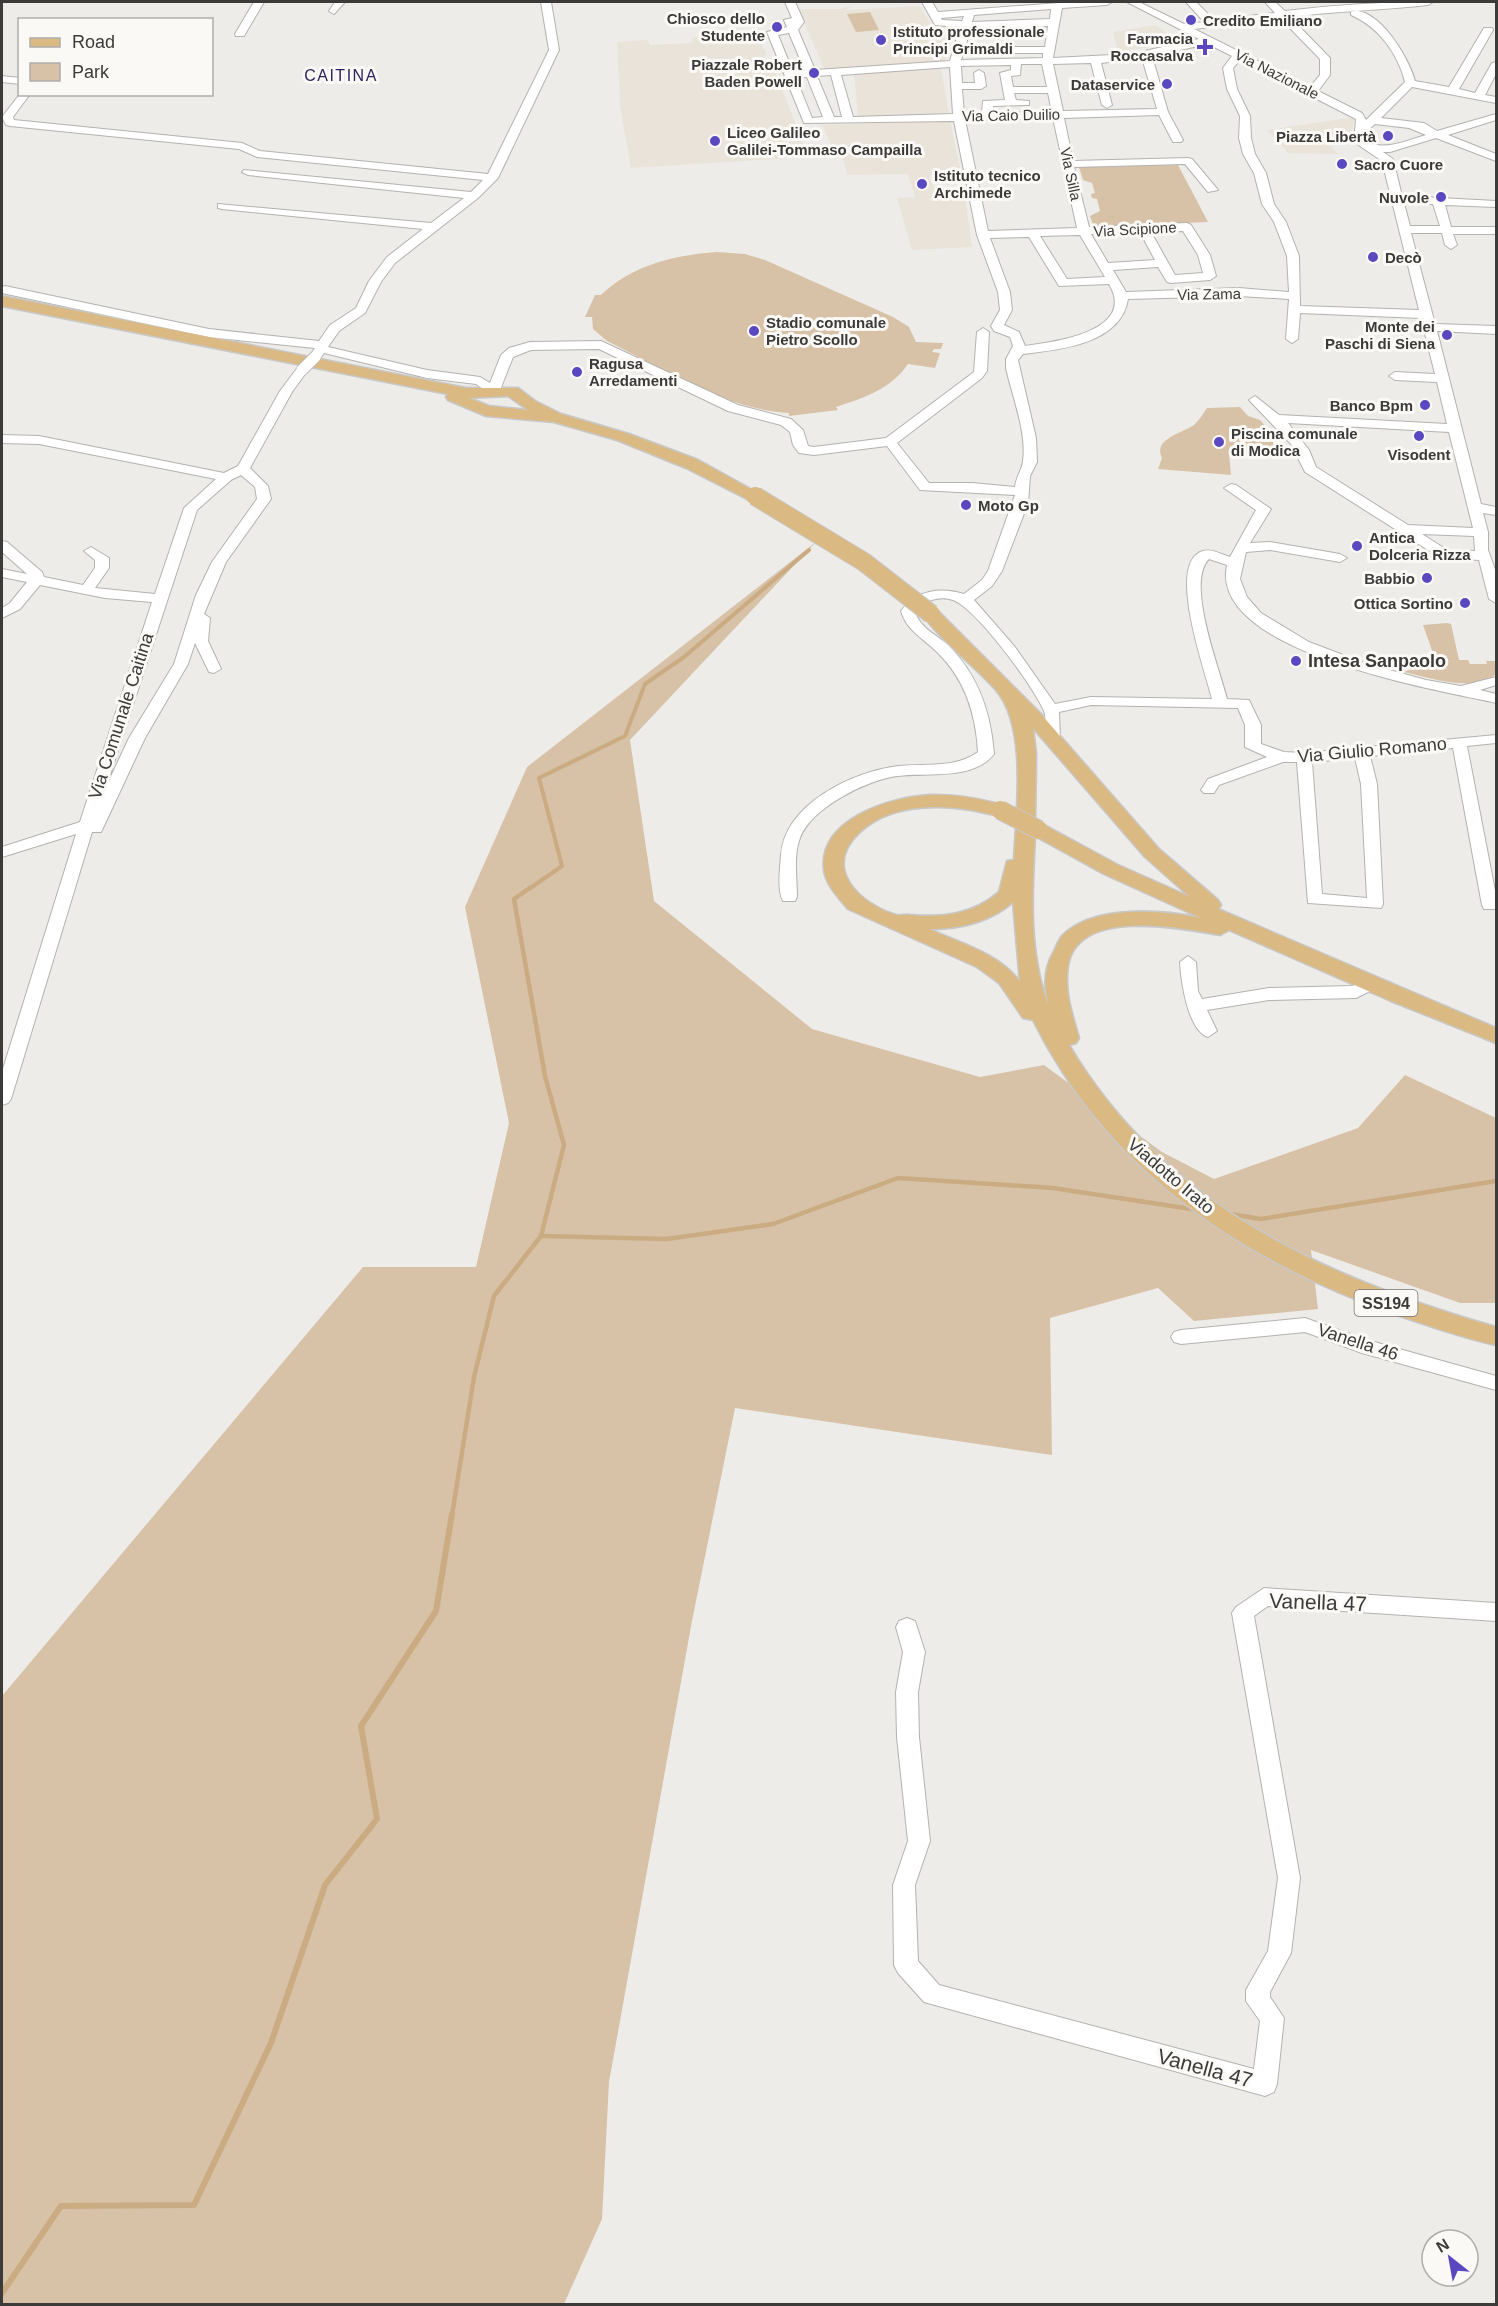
<svg xmlns="http://www.w3.org/2000/svg" width="1498" height="2306" viewBox="0 0 1498 2306" font-family="Arial,sans-serif">
<style>
.built{fill:#eae3d9}
.green{fill:#d7c2a7}
.lines{fill:none;stroke-linecap:round;stroke-linejoin:round}
.stream-far2{stroke:#caab82;stroke-width:4}
.stream-far1{stroke:#caab82;stroke-width:4.5}
.stream{stroke:#caab82;stroke-width:6}
.minor-casing{stroke:#b4b2af;stroke-width:2}
.major-casing{stroke:#c8c8c8;stroke-width:3}
.minor{fill:#fff;fill-rule:evenodd}
.major{fill:#dbb982;fill-rule:evenodd}
.minor-bridge-casing{stroke:#b4b2af;stroke-width:13;stroke-linecap:butt}
.major-bridge-casing{stroke:#c8c8c8;stroke-width:20;stroke-linecap:butt}
.minor-bridge{stroke:#fff;stroke-width:11}
.major-bridge{stroke:#dbb982;stroke-width:18}
.poi-dot{fill:#5a48c0;stroke:#fbf9f6;stroke-width:2}
.labels{text-anchor:middle;dominant-baseline:central;stroke-width:6;stroke-linejoin:round;paint-order:stroke}
.far-poi-label{font-size:15px;font-weight:bold;fill:#3c3b3a;stroke:#fbf9f6;text-anchor:start}
.far-street-label{font-size:15px;fill:#3c3b3a;stroke:#fbf9f6}
.far-neighbourhood-label{font-size:16px;letter-spacing:1.5px;fill:#2b235d;stroke:#fbf9f6}
.shield{fill:#fbf9f6;stroke:#757472;stroke-width:1.5}
.shield-label{font-size:16px;font-weight:bold;fill:#3c3b3a}
.poi-label{font-size:18px;font-weight:bold;fill:#3c3b3a;stroke:#fbf9f6;text-anchor:start}
.street-label{font-size:18px;fill:#3c3b3a;stroke:#fbf9f6}
.near-street-label{font-size:21px;fill:#3c3b3a;stroke:#fbf9f6}
</style>
<rect width="100%" height="100%" fill="#eeece9"/>
<g class="built">
<path d="M855 5 845 10 920 6 932 26 949 25 954 34 944 62 825 70 798 9H840Z"/>
<path d="M1155 25 1180 42 1118 52 1113 32Z"/>
<path d="M759 33 761 36 757 38 767 54 764 56 766 64 772 65 809 157 631 168 620 106 617 42 648 40 650 45 692 43 691 38Z"/>
<path d="M941 68 949 114 858 116 854 74Z"/>
<path d="M1354 117 1352 134 1324 138 1338 154 1288 153 1267 130Z"/>
<path d="M950 121 961 172 932 173 930 179 936 192 964 190 972 247 912 250 897 198 915 197 908 174 848 175 841 153H835L823 127 819 125Z"/>
</g>
<g class="green">
<path d="M870 12 879 30 856 32 847 14Z"/>
<path d="M1178 165 1208 222 1094 227 1090 216 1100 211 1097 199 1092 198 1091 194 1095 193 1092 183 1083 180 1079 167Z"/>
<path d="M717 252 745 254 765 260 893 317 909 327 916 342 943 343 941 349H934L932 352 940 353 935 368 908 364C891 389 864 398 836 407L838 410 789 416V413C727 410 662 368 607 341L593 329 592 317H585L595 295H601C632 265 675 255 717 252Z"/>
<path d="M1240 407 1248 416 1260 420 1275 437 1273 443 1282 455 1236 452 1229 454 1231 475 1158 469 1162 458C1152 438 1185 433 1195 424 1200 419 1203 414 1207 408Z"/>
<path d="M816 542 630 740 654 901 812 1029 980 1077 1044 1065 1162 1152 1214 1179 1358 1128 1405 1075 1496 1118V1303H1460L1311 1250 1318 1309 1194 1321 1158 1288 1050 1318 1052 1455 735 1408 692 1621 609 2082 602 2219 564 2304H2V1696L363 1267H476L509 1123 465 907 527 767Z"/>
<path d="M1447 623 1451 624 1459 660H1468L1470 664H1487L1486 661H1496V674C1472 693 1431 678 1404 672L1435 659 1423 625Z"/>
</g>
<g class="lines">
<path class="stream-far2" d="M529 889 562 866 539 778 625 736 645 684 684 657 809 550"/>
<g class="stream-far1">
<path d="M1230 1214 1261 1219 1496 1181"/>
<path d="M541 1236 667 1239 773 1224 898 1178 1053 1188 1198 1210"/>
<path d="M452 1515 474 1377 494 1296 541 1236 564 1145 545 1076 514 899 531 887"/>
</g>
<path class="stream" d="M2 2293 61 2206 194 2205 271 2043 325 1885 377 1819 361 1726 436 1611 452 1514"/>
<defs>
<g id="minor">
<path d="M254 2H264L244 36H236L235 34Z"/>
<path d="M335 2H345L334 14 329 11Z"/>
<path d="M541 2H551L559 50 498 178 478 198 395 263 381 282 365 313 339 331 328 347 427 370 480 377 490 383 501 355 509 348 530 342 601 341 738 405 791 419 803 430 808 446 814 447 886 438 974 372 977 332 983 328 989 332 987 371 982 378 897 443 929 483H972L1015 487C1016 477 1022 470 1023 461 1027 432 1012 396 1006 368V359L1013 346 1010 337 994 331 991 326 1000 310 998 292 977 235 954 121 804 123 767 32 787 27 784 20 792 18 785 2H795L804 22 798 30 815 70 950 61 960 27 935 25 922 2H932L938 12 1073 2H1112L1107 5 1062 8 1053 58 1131 54 1199 39 1127 2H1139L1184 24 1204 22 1186 2H1196L1214 20 1275 13 1265 2H1275L1285 11C1334 5 1383 2 1433 2L1428 5C1382 10 1337 11 1290 17L1330 58V75L1318 91 1362 113 1366 120 1405 82C1398 54 1379 27 1351 15V11C1379 7 1409 58 1415 81L1449 87 1484 28H1492L1493 30 1459 89 1475 93 1492 63 1496 62V74L1485 95 1496 97V103L1412 87 1381 118 1424 123 1437 131 1496 114V120L1448 135 1496 154V161L1436 138 1390 152H1383L1393 159 1402 196 1496 201V207L1445 205 1451 227H1496V234H1453L1457 245 1451 249 1445 245 1442 233H1411L1435 324 1496 326V334L1437 331 1481 504 1496 507V515L1483 513 1488 532V550L1496 572V603L1489 599 1479 560 1439 557 1305 472 1291 444 1249 400 1255 396 1279 415 1447 424 1437 382 1395 380 1389 376 1395 372 1435 374 1421 318 1300 313 1298 339 1292 343 1286 339 1289 299 1239 296 1128 299C1121 344 1059 350 1023 354L1018 360 1036 438 1037 462 1030 476 1028 503 1002 571 992 586 974 600 1015 647 1055 704 1091 697 1212 699C1206 673 1165 562 1203 551 1211 548 1223 555 1230 557L1256 510 1224 488 1231 484 1236 485 1271 509 1250 543 1270 542 1340 554 1347 558 1340 562 1270 550 1246 552 1240 579 1247 597 1261 613 1309 642 1364 663 1426 680 1461 686 1496 677V685L1480 690 1496 694V703C1440 690 1208 653 1227 565L1209 559C1185 582 1220 670 1227 699L1249 700 1261 725V744L1284 752 1304 753 1496 735V743L1467 746 1496 896V909H1484L1482 905 1453 748 1370 756 1377 784 1383 904 1381 908 1308 903 1297 762H1283L1219 785 1214 793H1204L1201 790 1208 779 1267 757 1245 747V725L1238 708 1091 705 1059 712 1060 739 1052 744 1047 742C1042 734 1048 721 1044 711 1034 687 976 608 953 600 939 595 924 601 915 611L917 617C924 630 938 636 948 645 978 675 991 712 994 754 973 781 927 772 898 776 868 779 811 808 800 838 793 856 797 878 797 897L795 901H783C777 890 780 868 781 855 785 804 852 772 898 766 926 763 954 769 978 752 976 714 965 679 937 652 923 638 907 631 901 611 916 590 940 587 964 594L982 580 988 571 1015 495 920 490 887 446 814 455 799 453 793 445 790 432 781 425 728 411 599 349 531 350 513 357 500 390 491 394 476 384 427 378 324 353 319 360H311L309 357 315 348 209 337 2 293V287L5 286 209 329 319 341 330 325 356 308 369 281 387 257 423 229 222 209 218 208V204L431 223 464 198 248 175 242 172 244 170 471 192 483 180 257 157 239 149 10 126 6 125 2 117 20 94H30L13 117 14 120 242 143 260 151 488 174 549 50ZM1051 9 1050 19 972 22 974 15ZM964 16 962 21 942 20 941 18ZM1280 18 1320 59V75L1310 87 1194 29ZM1048 26 1045 47H987L982 50 987 53H1043V58L961 60 971 28 997 29ZM789 33 805 71 793 72 778 35ZM1208 44 1232 56 1223 68 1227 89 1240 116 1239 138 1243 154 1254 173 1262 204 1274 222 1287 256 1289 292 1239 288 1126 292 1113 270 1158 267 1167 282 1171 283 1210 280 1216 276 1210 255 1191 225 1187 223 1089 227 1074 167 1185 164 1208 192 1218 190 1192 159 1188 158 1073 161 1064 118 1159 115 1173 142H1181L1183 140 1168 112 1152 56ZM1142 58 1157 109 1063 111 1053 64 1091 63 1102 105 1107 108 1112 105 1101 63ZM1240 60 1356 119 1354 142 1382 161 1419 310 1300 306 1299 256 1286 222 1274 204 1266 173 1255 154 1251 138 1250 116 1237 89 1233 68ZM1021 64H1042L1047 87H1013L1011 76 1020 75ZM1011 65V70L1000 73 1005 100 983 101 982 113 964 114 962 89H981L986 86 984 73 979 70 974 73 975 83H962L961 66ZM950 67 953 114 853 117 841 75ZM831 75 842 117H834L817 76ZM807 77 823 117 812 118 796 78ZM1014 93H1048L1052 112 993 113V106L1029 105V101L1016 100ZM1053 118 1077 228 988 231 965 120ZM1375 124 1409 128 1426 135C1408 140 1384 152 1366 141V132ZM1404 203 1433 204 1440 226H1410ZM1183 231 1198 255 1203 273 1175 275 1151 232ZM1140 232 1155 260 1108 263 1091 234ZM1080 235 1105 277 1067 279 1040 236ZM1029 237 1059 286 1109 284C1137 331 1056 342 1025 346L1019 332 1004 325 1012 310 1010 292 990 238ZM1288 423 1449 432 1473 528 1408 525 1316 467 1309 450ZM1422 534 1474 536 1475 551 1447 550ZM1355 758 1361 784 1367 898 1322 894 1312 762Z"/>
<path d="M2 76 20 78V84L2 82Z"/>
<path d="M302 366 308 370 292 392 250 468 268 486 271 499 226 562 204 614 210 618 208 641 221 669 214 673 209 672 195 643 188 664 145 738 103 828 101 832H92L11 1099 8 1103 2 1105V1072L76 834 2 857V847L80 822 152 602 105 598 40 585 20 609 2 618V608L10 603 27 582 2 577V569L27 574 2 552V541L7 542 42 572 44 577 83 585 95 568V560L84 551 91 547 109 558V568L95 588 155 594 184 508 216 479 39 444 2 443V435L39 436 224 473 238 466 280 391 298 367ZM241 475 255 487 257 499 212 562 196 595 174 664 129 738 106 787 197 510 231 480Z"/>
<path d="M1188 956 1196 962 1198 991 1202 999 1269 988 1353 986 1368 979 1376 985 1374 989 1356 998 1269 1000 1207 1010 1217 1031 1208 1037C1188 1031 1181 981 1180 962Z"/>
<path d="M1305 1318 1367 1340 1496 1376V1390L1362 1353 1305 1332 1181 1344 1174 1342 1171 1337 1174 1332 1181 1330Z"/>
<path d="M1264 1588 1496 1603V1621L1268 1606 1254 1616 1300 1878 1291 1953 1270 1992V1997L1284 2018 1277 2084 1274 2092 1265 2096 924 2002 898 1973 894 1965 893 1885 908 1841 897 1737 896 1692 903 1652 896 1627 899 1621 907 1618 915 1621 925 1652 918 1692 919 1737 930 1841 915 1885 918 1961 939 1985 1254 2069 1260 2021 1246 2001V1990L1268 1951 1278 1878 1232 1613 1236 1607Z"/>
</g>
<g id="major">
<path d="M2 296 466 388H518L535 401 561 414 629 434 698 460 763 496 755 501 749 500 686 468 617 440 554 422 486 416 448 400 446 397 448 394 2 306ZM508 396 528 410 489 406 469 398Z"/>
<path d="M931 609 937 610 1040 713 1159 849 1218 900 1221 905 1218 909 1496 1028V1043L1391 1001 1229 930 1220 935C1182 928 1077 907 1068 966 1064 991 1072 1014 1079 1038L1076 1043 1069 1045C1164 1205 1324 1278 1496 1327V1345C1463 1338 1429 1326 1397 1315 1241 1260 1108 1171 1033 1020L1023 1018 999 983 977 967 848 909C838 897 826 885 824 870 818 819 891 797 930 795 956 794 981 799 1007 806L1010 810 1007 814C995 817 983 812 971 810 934 804 888 805 859 833 822 868 859 904 896 915 901 916 905 914 910 915 943 918 974 914 999 892L1007 861 1014 860C1016 813 1028 727 996 690 973 664 942 642 922 614ZM1033 728 1145 857 1190 897 1118 865 1046 826 1035 825 1036 754ZM1035 836 1104 874 1201 918C1162 910 1093 904 1062 936 1058 941 1056 948 1053 953 1044 969 1044 989 1049 1007 1028 953 1032 892 1035 836ZM1013 902 1020 982C1000 954 960 943 929 929 959 929 990 922 1013 902Z"/>
</g>
</defs>
<use href="#minor" class="minor-casing"/>
<use href="#major" class="major-casing"/>
<use href="#minor" class="minor"/>
<use href="#major" class="major"/>
<defs>
<path id="minor-bridge" d="M302 370 315 357"/>
<g id="major-bridge">
<path d="M755 496 864 562 931 614"/>
<path d="M1000 810 1039 830"/>
</g>
</defs>
<use href="#minor-bridge" class="minor-bridge-casing"/>
<use href="#major-bridge" class="major-bridge-casing"/>
<use href="#minor-bridge" class="minor-bridge"/>
<use href="#major-bridge" class="major-bridge"/>
</g>
<g class="poi-dot">
<circle cx="1191" cy="20" r="6"/>
<circle cx="777" cy="27" r="6"/>
<circle cx="881" cy="40" r="6"/>
<path d="M1202 38h6v6h6v6h-6v6h-6v-6h-6v-6h6z"/>
<circle cx="814" cy="73" r="6"/>
<circle cx="1167" cy="84" r="6"/>
<circle cx="1388" cy="136" r="6"/>
<circle cx="715" cy="141" r="6"/>
<circle cx="1342" cy="164" r="6"/>
<circle cx="922" cy="184" r="6"/>
<circle cx="1441" cy="197" r="6"/>
<circle cx="1373" cy="257" r="6"/>
<circle cx="754" cy="331" r="6"/>
<circle cx="1447" cy="335" r="6"/>
<circle cx="577" cy="372" r="6"/>
<circle cx="1425" cy="405" r="6"/>
<circle cx="1419" cy="436" r="6"/>
<circle cx="1219" cy="442" r="6"/>
<circle cx="966" cy="505" r="6"/>
<circle cx="1357" cy="546" r="6"/>
<circle cx="1427" cy="578" r="6"/>
<circle cx="1465" cy="603" r="6"/>
<circle cx="1296" cy="661" r="6"/>
</g>
<g class="labels">
<g class="far-poi-label">
<text x="765" y="18" text-anchor="end">Chiosco dello<tspan x="765" dy="17">Studente</tspan></text>
<text x="1203" y="20">Credito Emiliano</text>
<text x="893" y="31">Istituto professionale<tspan x="893" dy="17">Principi Grimaldi</tspan></text>
<text x="1193" y="38" text-anchor="end">Farmacia<tspan x="1193" dy="17">Roccasalva</tspan></text>
<text x="802" y="64" text-anchor="end">Piazzale Robert<tspan x="802" dy="17">Baden Powell</tspan></text>
<text x="1155" y="84" text-anchor="end">Dataservice</text>
<text x="727" y="132">Liceo Galileo<tspan x="727" dy="17">Galilei-Tommaso Campailla</tspan></text>
<text x="1376" y="136" text-anchor="end">Piazza Libertà</text>
<text x="1354" y="164">Sacro Cuore</text>
<text x="934" y="175">Istituto tecnico<tspan x="934" dy="17">Archimede</tspan></text>
<text x="1429" y="197" text-anchor="end">Nuvole</text>
<text x="1385" y="257">Decò</text>
<text x="766" y="322">Stadio comunale<tspan x="766" dy="17">Pietro Scollo</tspan></text>
<text x="1435" y="326" text-anchor="end">Monte dei<tspan x="1435" dy="17">Paschi di Siena</tspan></text>
<text x="589" y="363">Ragusa<tspan x="589" dy="17">Arredamenti</tspan></text>
<text x="1413" y="405" text-anchor="end">Banco Bpm</text>
<text x="1231" y="433">Piscina comunale<tspan x="1231" dy="17">di Modica</tspan></text>
<text x="1419" y="454" text-anchor="middle">Visodent</text>
<text x="978" y="505">Moto Gp</text>
<text x="1369" y="537">Antica<tspan x="1369" dy="17">Dolceria Rizza</tspan></text>
<text x="1415" y="578" text-anchor="end">Babbio</text>
<text x="1453" y="603" text-anchor="end">Ottica Sortino</text>
</g>
<g class="far-street-label">
<text transform="translate(1277 74) rotate(27)">Via Nazionale</text>
<text transform="translate(1011 115) rotate(-1)">Via Caio Duilio</text>
<text transform="translate(1071 174) rotate(78)">Via Silla</text>
<text transform="translate(1135 229) rotate(-3)">Via Scipione</text>
<text transform="translate(1209 294) rotate(-1)">Via Zama</text>
</g>
<g class="far-neighbourhood-label">
<text x="341" y="75">CAITINA</text>
</g>
<rect class="shield" x="1354.5" y="1290" width="63" height="26" rx="4.5"/>
<g class="shield-label">
<text x="1386" y="1303">SS194</text>
</g>
<g class="poi-label">
<text x="1308" y="661">Intesa Sanpaolo</text>
</g>
<g class="street-label">
<text transform="translate(121 716) rotate(-72)">Via Comunale Caitina</text>
<text transform="translate(1372 750) rotate(-5)">Via Giulio Romano</text>
<text transform="translate(1171 1176) rotate(40)">Viadotto Irato</text>
<text transform="translate(1358 1342) rotate(18)">Vanella 46</text>
</g>
<g class="near-street-label">
<text transform="translate(1318 1602) rotate(2)">Vanella 47</text>
<text transform="translate(1205 2068) rotate(15)">Vanella 47</text>
</g>
</g>
<rect width="1498" height="2306" fill="none" stroke="#3c3b3a" stroke-width="6"/>
<rect x="18" y="18" width="195" height="78" fill="#fbf9f6" stroke="#afadab" stroke-width="1.5"/>
<rect x="30" y="38" width="30" height="9" fill="#dbb982" stroke="#afadab" stroke-width="1.5"/>
<text x="72" y="48" font-size="18" fill="#3c3b3a">Road</text>
<rect x="30" y="63" width="30" height="18" fill="#d7c2a7" stroke="#afadab" stroke-width="1.5"/>
<text x="72" y="78" font-size="18" fill="#3c3b3a">Park</text>
<g transform="translate(1450 2258) rotate(329)"><circle r="28" fill="#fbf9f6" stroke="#afadab" stroke-width="1.5"/>
<path d="M0-4.5L10 22L0 15L-10 22Z" fill="#5a48c0"/>
<text y="-9" font-size="16" font-weight="bold" text-anchor="middle" fill="#3c3b3a">N</text>
</g>
</svg>
